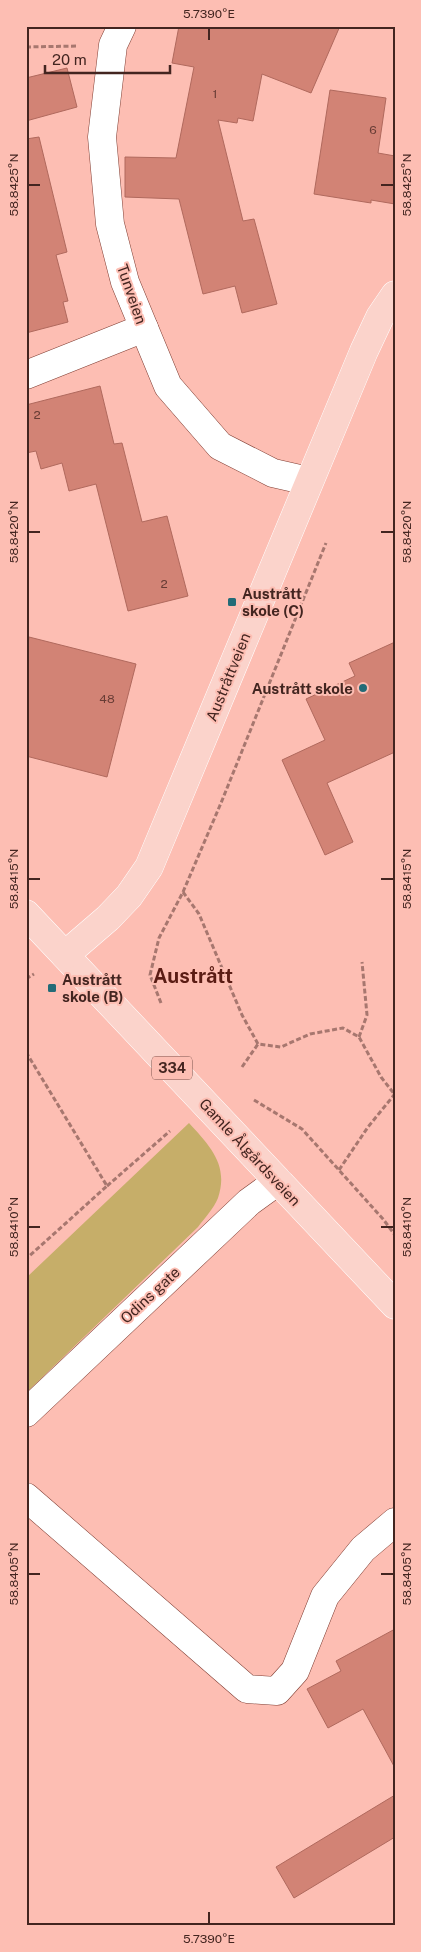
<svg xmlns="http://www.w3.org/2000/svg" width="421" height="1952" viewBox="0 0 421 1952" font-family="'Public Sans',sans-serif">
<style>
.green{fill:#c6ae69}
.building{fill:#d28375;stroke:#b0695d}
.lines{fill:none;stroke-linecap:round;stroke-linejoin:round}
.minor-casing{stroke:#803e33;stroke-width:29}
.major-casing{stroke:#fff;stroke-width:29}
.path{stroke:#a7776f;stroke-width:3;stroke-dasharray:5 2.5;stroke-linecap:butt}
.minor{stroke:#fff;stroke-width:28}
.major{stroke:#fbd3cb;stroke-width:28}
.ticks{fill:none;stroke:#432520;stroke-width:2}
.poi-dot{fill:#236b77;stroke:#fdbeb3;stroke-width:2}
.labels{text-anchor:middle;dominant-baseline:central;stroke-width:4;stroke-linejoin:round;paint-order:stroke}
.number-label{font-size:12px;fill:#673c35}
.shield{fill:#fdbeb3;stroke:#7b534c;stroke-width:1}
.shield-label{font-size:14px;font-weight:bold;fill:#432520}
.street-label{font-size:15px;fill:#432520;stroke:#fdbeb3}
.poi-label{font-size:15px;font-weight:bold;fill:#432520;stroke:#fdbeb3;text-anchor:start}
.district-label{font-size:20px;font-weight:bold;fill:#5a1c14;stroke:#fdbeb3}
.neatline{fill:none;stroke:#432520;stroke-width:2}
.ticks-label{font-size:12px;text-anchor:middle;fill:#432520}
</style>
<rect width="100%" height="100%" fill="#fdbeb3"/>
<path class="green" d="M189 1123C210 1146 229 1165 218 1198 214 1208 204 1219 198 1227L26 1393V1278Z"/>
<g class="building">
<path d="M179 26H340L311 93 262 74 253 121 238 118 237 123 218 120 243 221 254 219 277 304 242 313 235 286 203 294 179 199 125 197V157L176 158 194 67 172 63Z"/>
<path d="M67 68 77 107 26 121V78Z"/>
<path d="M330 90 386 98 378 153 395 156V204L371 200V203L314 194Z"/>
<path d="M39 137 67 252 56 255 68 301 63 302 68 322 26 333V139Z"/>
<path d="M100 386 114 444 122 443 142 522 167 516 188 596 128 611 96 484 69 491 62 463 41 469 36 451 26 453V405Z"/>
<path d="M29 637 136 664 107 777 26 756V659Z"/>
<path d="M395 642V752L327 783 353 842 325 855 282 760 325 740 306 699 355 676 349 663Z"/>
<path d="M395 1629V1768L363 1709 328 1728 307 1689 341 1671 336 1661Z"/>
<path d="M395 1795V1837L294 1898 276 1867Z"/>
</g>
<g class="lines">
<defs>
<g id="minor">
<path d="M122 26 113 45 102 137 110 224 125 282 144 328 168 386 220 446 273 473 308 481"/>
<path d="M26 375 144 328"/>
<path d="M26 1413 249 1202 278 1181"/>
<path d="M26 1497 247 1689 277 1691 295 1671 325 1596 363 1549 395 1522"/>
</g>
<g id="major">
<path d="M26 914 395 1305"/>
<path d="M65 955 108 918 129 896 149 867 364 351 380 317 395 295"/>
</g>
</defs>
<use href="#minor" class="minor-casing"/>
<use href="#major" class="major-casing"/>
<g class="path">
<path d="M26 47 78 46"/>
<path d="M183 892 199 914 242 1015 258 1044 281 1047 310 1034 343 1028 359 1037 381 1077 395 1095"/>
<path d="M26 979 34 974"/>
<path d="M161 1003 150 975 159 938 183 892 221 803 326 543"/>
<path d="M359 1037 367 1015 362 962"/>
<path d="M26 1052 107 1186 26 1259"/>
<path d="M242 1067 258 1044"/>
<path d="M254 1100 302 1129 383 1219 395 1235"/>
<path d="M339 1170 368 1127 394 1095"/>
<path d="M107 1186 170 1131"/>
</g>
<use href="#minor" class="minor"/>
<use href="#major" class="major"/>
</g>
<path class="ticks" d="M209 28V40M28 185H40M381 185H394M28 532H40M381 532H394M28 879H40M381 879H394M28 1227H40M381 1227H394M28 1574H40M381 1574H394M209 1912V1924"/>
<g class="poi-dot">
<rect x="227" y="597" width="10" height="10" rx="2.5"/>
<circle cx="363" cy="688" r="5"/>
<rect x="47" y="983" width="10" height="10" rx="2.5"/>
</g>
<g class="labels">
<g class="number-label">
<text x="215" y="94">1</text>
<text x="373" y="130">6</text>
<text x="37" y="415">2</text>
<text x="164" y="584">2</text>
<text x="107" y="699">48</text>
</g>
<rect class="shield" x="152" y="1056.5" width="40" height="23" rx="4"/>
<g class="shield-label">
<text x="172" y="1068">334</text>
</g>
<g class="street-label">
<text transform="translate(132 294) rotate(71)">Tunveien</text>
<text transform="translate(228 677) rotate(-68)">Austråttveien</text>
<text transform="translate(250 1152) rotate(47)">Gamle Ålgårdsveien</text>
<text transform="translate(150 1295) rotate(-43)">Odins gate</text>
</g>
<g class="poi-label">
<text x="242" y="593">Austrått<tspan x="242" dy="17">skole (C)</tspan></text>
<text x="353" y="688" text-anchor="end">Austrått skole</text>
<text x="62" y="979">Austrått<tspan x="62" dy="17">skole (B)</tspan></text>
</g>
<g class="district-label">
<text x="193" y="976">Austrått</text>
</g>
</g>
<rect width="421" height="1952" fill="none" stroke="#fdbeb3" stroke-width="55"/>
<path d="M45 65v8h125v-8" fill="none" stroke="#432520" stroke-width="2.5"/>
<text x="52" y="65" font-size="15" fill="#432520" stroke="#fdbeb3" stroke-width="4" paint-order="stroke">20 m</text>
<rect x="28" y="28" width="366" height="1896" class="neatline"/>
<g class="ticks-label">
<text x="209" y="18">5.7390°E</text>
<text transform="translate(14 185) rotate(-90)" y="4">58.8425°N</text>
<text transform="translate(407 185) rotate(-90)" y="4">58.8425°N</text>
<text transform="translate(14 532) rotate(-90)" y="4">58.8420°N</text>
<text transform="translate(407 532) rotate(-90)" y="4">58.8420°N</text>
<text transform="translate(14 879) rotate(-90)" y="4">58.8415°N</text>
<text transform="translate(407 879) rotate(-90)" y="4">58.8415°N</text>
<text transform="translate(14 1227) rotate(-90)" y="4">58.8410°N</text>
<text transform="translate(407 1227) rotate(-90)" y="4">58.8410°N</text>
<text transform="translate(14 1574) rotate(-90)" y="4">58.8405°N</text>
<text transform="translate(407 1574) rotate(-90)" y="4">58.8405°N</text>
<text x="209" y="1943">5.7390°E</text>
</g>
</svg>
